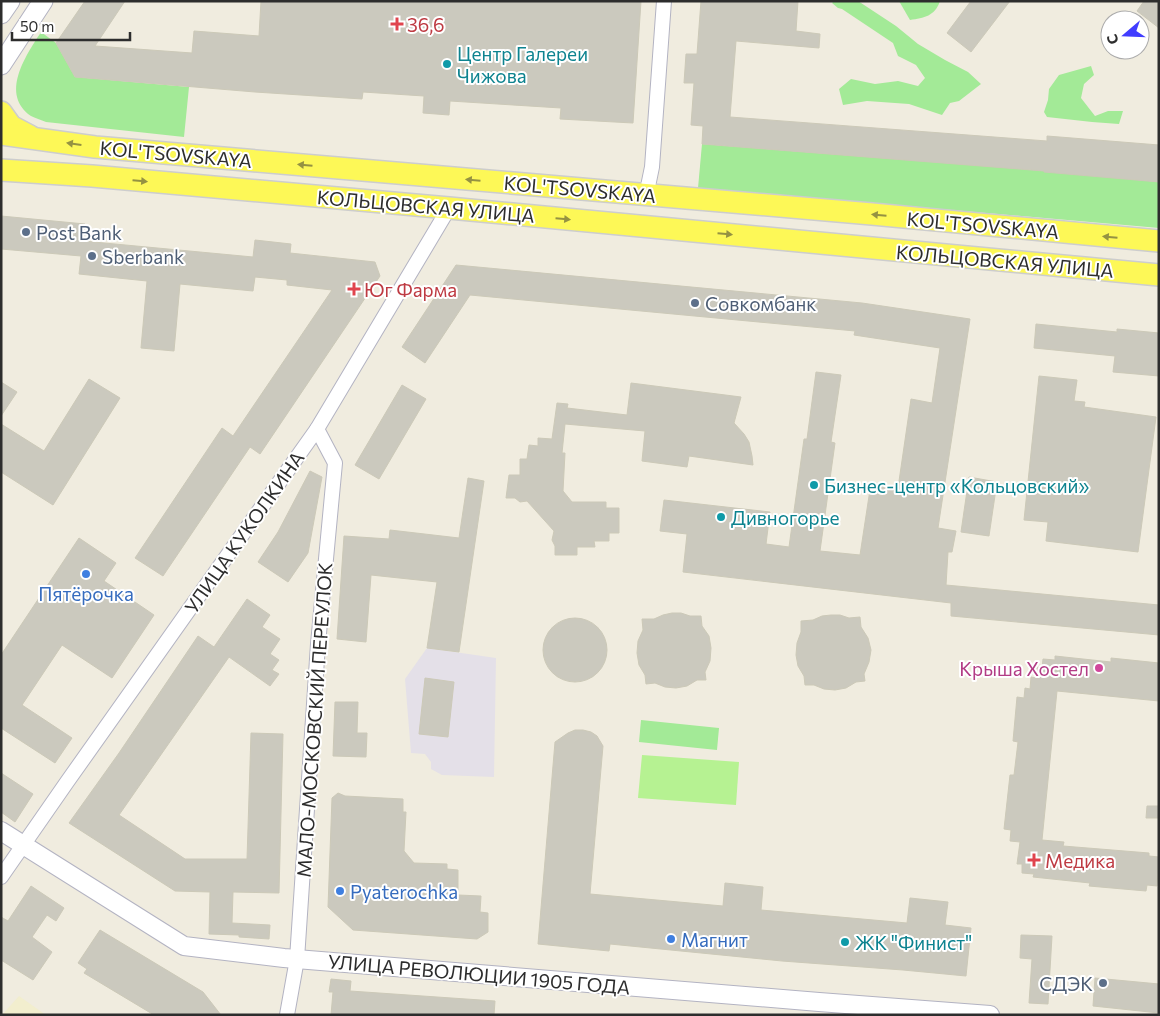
<svg xmlns="http://www.w3.org/2000/svg" width="1160" height="1016" viewBox="0 0 1160 1016" font-family="Commissioner,sans-serif">
<style>
.industrial{fill:#e4e0e8}
.education{fill:#f2eece}
.green{fill:#a3ea97}
.pitch{fill:#b6f292}
.building{fill:#cbc9be;stroke:#ccc9b8}
.lines{fill:none;stroke-linecap:round;stroke-linejoin:round}
.minor-casing{stroke:#b3b3c2;stroke-width:16}
.tertiary-casing{stroke:#b3b3c2;stroke-width:20}
.secondary-casing{stroke:#b3b3c2;stroke-width:21}
.primary-casing{stroke:#cdcdcd;stroke-width:24}
.minor{stroke:#fff;stroke-width:14}
.tertiary{stroke:#fff;stroke-width:18}
.secondary{stroke:#fff;stroke-width:19}
.primary{stroke:#fdf857;stroke-width:21}
.oneway{fill:#959242}
.health-dot{fill:#e0444e;stroke:#fff;stroke-width:2}
.culture-dot{fill:#0f9aa8;stroke:#fff;stroke-width:2}
.service-dot{fill:#5c6f8a;stroke:#fff;stroke-width:2}
.shop-dot{fill:#3f7fe0;stroke:#fff;stroke-width:2}
.hotel-dot{fill:#d1479c;stroke:#fff;stroke-width:2}
.labels{text-anchor:middle;dominant-baseline:central;stroke-width:4;stroke-linejoin:round;paint-order:stroke}
.health-label{font-size:19px;fill:#be3a42;stroke:#fff;text-anchor:start}
.culture-label{font-size:19px;fill:#0d838f;stroke:#fff;text-anchor:start}
.street-label{font-size:19px;fill:#2d2d2d;stroke:#fff}
.service-label{font-size:19px;fill:#4e5e75;stroke:#fff;text-anchor:start}
.shop-label{font-size:19px;fill:#366cbe;stroke:#fff;text-anchor:start}
.hotel-label{font-size:19px;fill:#b23c85;stroke:#fff;text-anchor:end}
</style>
<rect width="100%" height="100%" fill="#f0ecdf"/>
<path class="industrial" d="M427 648 496 658 494 777 442 775 431 769V762L425 754 411 753 405 679Z"/>
<path class="education" d="M19 996 46 1015H2Z"/>
<g class="green">
<path d="M834 1H858L896 26 918 44 945 60 968 72 981 84 959 101 950 103 942 115 909 104 867 101 843 105 839 89 851 79 875 84 898 81 918 86 925 78 916 65 898 56 893 43 842 9 838 8 832 3Z"/>
<path d="M899 1H940C935 16 924 18 910 20Z"/>
<path d="M41 32 56 43 75 77 189 87 184 137 46 122C41 120 35 118 31 116 0 94 25 57 41 32Z"/>
<path d="M1091 66 1094 75 1084 84 1081 98 1095 116 1108 111H1123L1119 124 1092 122 1047 117 1044 112 1048 100 1049 89 1059 75Z"/>
<path d="M702 144 1025 169 1159 182V228L698 188Z"/>
<path d="M641 720 719 728 717 750 639 742Z"/>
</g>
<path class="pitch" d="M642 755 739 762 736 805 638 798Z"/>
<g class="building">
<path d="M85 1H125L95 46 192 53 194 31 259 36 261 1H641L633 123 560 119 561 108 450 101 449 115 423 113 424 96 363 92 362 99 255 92 75 77 56 43Z"/>
<path d="M701 1H798L796 31 820 34 819 48 736 41 730 117 1047 141V136L1159 145V182L1044 172V171L702 144 703 126 691 125 694 83H684L686 54H697Z"/>
<path d="M971 1H1010L971 52 947 33Z"/>
<path d="M1144 1H1159V28L1137 11Z"/>
<path d="M1 216 85 224 83 241 253 257 255 240 291 244 290 253 375 262 380 276 260 454 250 447 163 576 135 558 222 428 233 436 332 290 287 285V280L255 277 253 291 180 284 174 351 141 348 147 281 79 274 81 256 1 249Z"/>
<path d="M456 265 862 303 970 319 938 528 956 531 952 552H948L946 585 1159 605V635L951 616V603L683 572 687 534 660 531 664 500 770 512 766 544 789 547 804 439H807L816 372 841 375 831 442 835 443 820 551 860 555 871 483 898 488 911 399 932 403 940 348 854 335 855 331 470 295 425 363 402 347Z"/>
<path d="M1036 324 1117 332V329L1159 333V376L1113 372 1115 356 1034 348Z"/>
<path d="M1039 376 1077 380 1074 401 1085 402 1084 407 1156 417 1138 552 1046 541 1048 522 1024 520Z"/>
<path d="M89 379 120 398 53 505 1 472V424L44 451Z"/>
<path d="M1 382 17 392 1 416Z"/>
<path d="M631 383 741 397 734 423 744 434 749 442 752 456 753 465 689 456 687 467 642 461 645 431 565 424 562 453H565L563 491 572 502H606V508H619V533H609V541H594L595 547H577V555H555V546L552 540 554 531 527 501 520 502 515 498H506L509 475H520V459H527L529 445 538 446V438L552 439 557 403 568 404 567 408 627 415Z"/>
<path d="M402 385 426 399 379 479 355 465Z"/>
<path d="M310 471 322 477 308 553 288 582 258 562 278 532Z"/>
<path d="M969 477 997 482 989 536 961 532Z"/>
<path d="M468 478 484 481 459 652 427 648 437 582 371 575 366 642 337 639 344 536 389 539 390 530 459 538Z"/>
<path d="M79 538 116 563 104 581 154 615 112 678 62 645 22 705 72 738 55 763 1 728V655Z"/>
<path d="M247 599 270 615 262 627 280 639 270 654 279 660 272 670 279 674 270 686 229 657 119 815 185 859H247L251 733 283 734 279 893 233 892 232 923 270 925 269 939 239 937V935L209 934 210 892 175 891 69 823 119 753 198 636 214 647Z"/>
<path d="M672 613H681L690 616H701L702 626 709 636 711 648 710 661 705 672 706 680H697L687 686 676 688 665 687 655 683 646 684 645 675 639 665 637 653 638 641 643 630 642 619H654L663 615Z"/>
<path d="M831 615H840L849 618 860 617 861 627 868 638 871 650 869 662 864 674 865 681 856 682 846 688 835 690 824 689 814 685H805L804 676 798 666 796 655 797 643 801 632V621L813 620 822 616Z"/>
<circle cx="575" cy="650" r="32"/>
<path d="M1055 656 1111 662V658L1159 663V701L1057 691 1042 840 1064 842 1063 846 1149 853V856L1159 857 1157 886 1147 885 1146 891 1089 886 1090 883 1033 877 1034 874 1022 873V864H1017L1020 842 1010 841 1011 830 1004 829 1010 775H1014L1018 742 1013 741 1017 697 1024 698 1025 688 1030 689 1031 677 1036 678 1037 667 1042 668 1043 659 1055 660Z"/>
<path d="M425 678 454 682 448 737 419 734Z"/>
<path d="M335 702H358L357 733H367L366 757 333 756Z"/>
<path d="M575 730H583L591 732 597 736 603 746 590 894 723 906 725 883 763 887 761 910 907 923 910 898 948 902 945 925 971 928 966 976 903 970 782 961 610 944 609 951 538 944 555 742 568 733Z"/>
<path d="M1 773 33 794 15 822 1 812Z"/>
<path d="M338 793 345 796 403 799V812H406L404 851 414 863 447 864V869L458 870V895L481 896 480 912 488 913V932L477 939 353 930 328 907 332 798Z"/>
<path d="M1147 806H1159V818H1146Z"/>
<path d="M31 886 64 908 56 921 47 915 32 937 52 952 33 980 1 960V917L8 921Z"/>
<path d="M100 930 203 992 221 1015H154L84 973 87 969 78 963Z"/>
<path d="M1021 935 1052 936 1048 1004 1029 1003 1032 959 1020 958Z"/>
<path d="M1095 978 1159 984V1013L1093 1006Z"/>
<path d="M331 979 351 981 350 991 495 1001 494 1015H331L333 992H329Z"/>
</g>
<g class="lines">
<defs>
<g id="minor">
<path d="M646 196 652 167 664 1"/>
<path d="M1 877 67 782 317 429 449 208"/>
<path d="M287 1015 297 959 318 644 335 463 317 429"/>
</g>
<path id="tertiary" d="M1 831 184 946 284 958 819 1002 990 1015"/>
<g id="secondary">
<path d="M1 14 10 1"/>
<path d="M1 65 43 1"/>
</g>
<g id="primary">
<path d="M1 112 11 126 30 136"/>
<path d="M1 134 95 147 872 214 1159 241"/>
<path d="M1 170 92 176 449 208 1159 275"/>
</g>
</defs>
<use href="#minor" class="minor-casing"/>
<use href="#tertiary" class="tertiary-casing"/>
<use href="#secondary" class="secondary-casing"/>
<use href="#primary" class="primary-casing"/>
<use href="#minor" class="minor"/>
<use href="#tertiary" class="tertiary"/>
<use href="#secondary" class="secondary"/>
<use href="#primary" class="primary"/>
</g>
<defs><path id="oneway-solid" d="M-6-.8H1V-3.2L6.5 0L1 3.2V.8H-6Z" transform="scale(1.25)"/></defs>
<g class="oneway">
<use href="#oneway-solid" transform="translate(74 144) rotate(-172)"/>
<use href="#oneway-solid" transform="translate(305 165) rotate(-175)"/>
<use href="#oneway-solid" transform="translate(473 180) rotate(-175)"/>
<use href="#oneway-solid" transform="translate(140 181) rotate(5)"/>
<use href="#oneway-solid" transform="translate(879 215) rotate(-175)"/>
<use href="#oneway-solid" transform="translate(563 219) rotate(5)"/>
<use href="#oneway-solid" transform="translate(725 234) rotate(5)"/>
<use href="#oneway-solid" transform="translate(1110 237) rotate(-175)"/>
</g>
<g class="health-dot">
<path d="M394.5 16.5h5v5h5v5h-5v5h-5v-5h-5v-5h5z"/>
<path d="M351.5 281.5h5v5h5v5h-5v5h-5v-5h-5v-5h5z"/>
<path d="M1031.5 852.5h5v5h5v5h-5v5h-5v-5h-5v-5h5z"/>
</g>
<g class="culture-dot">
<circle cx="447" cy="64" r="5"/>
<circle cx="814" cy="485" r="5"/>
<circle cx="721" cy="517" r="5"/>
<circle cx="845" cy="942" r="5"/>
</g>
<g class="service-dot">
<circle cx="26" cy="232" r="5"/>
<circle cx="92" cy="256" r="5"/>
<circle cx="695" cy="303" r="5"/>
<circle cx="1103" cy="983" r="5"/>
</g>
<g class="shop-dot">
<circle cx="86" cy="574" r="5"/>
<circle cx="340" cy="891" r="5"/>
<circle cx="671" cy="939" r="5"/>
</g>
<circle class="hotel-dot" cx="1099" cy="668" r="5"/>
<g class="labels">
<g class="health-label">
<text x="407" y="24">36,6</text>
<text x="364" y="289">Юг Фарма</text>
<text x="1045" y="860">Медика</text>
</g>
<g class="culture-label">
<text x="457" y="53">Центр Галереи<tspan x="457" dy="22">Чижова</tspan></text>
<text x="824" y="485">Бизнес-центр «Кольцовский»</text>
<text x="731" y="517">Дивногорье</text>
<text x="855" y="942">ЖК "Финист"</text>
</g>
<g class="street-label">
<text transform="translate(176 154) rotate(5)">KOL'TSOVSKAYA</text>
<text transform="translate(580 189) rotate(5)">KOL'TSOVSKAYA</text>
<text transform="translate(426 206) rotate(5)">КОЛЬЦОВСКАЯ УЛИЦА</text>
<text transform="translate(983 225) rotate(5)">KOL'TSOVSKAYA</text>
<text transform="translate(1005 261) rotate(5)">КОЛЬЦОВСКАЯ УЛИЦА</text>
<text transform="translate(244 532) rotate(-55)">УЛИЦА КУКОЛКИНА</text>
<text transform="translate(314 720) rotate(-86)">МАЛО-МОСКОВСКИЙ ПЕРЕУЛОК</text>
<text transform="translate(479 974) rotate(5)">УЛИЦА РЕВОЛЮЦИИ 1905 ГОДА</text>
</g>
<g class="service-label">
<text x="36" y="232">Post Bank</text>
<text x="102" y="256">Sberbank</text>
<text x="705" y="303">Совкомбанк</text>
<text x="1093" y="983" text-anchor="end">СДЭК</text>
</g>
<g class="shop-label">
<text x="86" y="593" text-anchor="middle">Пятёрочка</text>
<text x="350" y="891">Pyaterochka</text>
<text x="681" y="939">Магнит</text>
</g>
<g class="hotel-label">
<text x="1089" y="668">Крыша Хостел</text>
</g>
</g>
<rect width="1160" height="1016" fill="none" stroke="#2d2d2d" stroke-width="5"/>
<g transform="translate(1125 35) rotate(251)"><circle r="24" fill="#ffffff" stroke="#ababab"/>
<path d="M0-4L9 19L0 12L-9 19Z" fill="#413dff"/>
<text y="-8" font-size="14" font-weight="bold" text-anchor="middle" fill="#2d2d2d">С</text>
</g>
<path d="M12 32v8h118v-8" fill="none" stroke="#2d2d2d" stroke-width="2.5"/>
<text x="20" y="32" font-size="15" fill="#2d2d2d" stroke="#ffffff" stroke-width="4" paint-order="stroke">50 m</text>
</svg>
